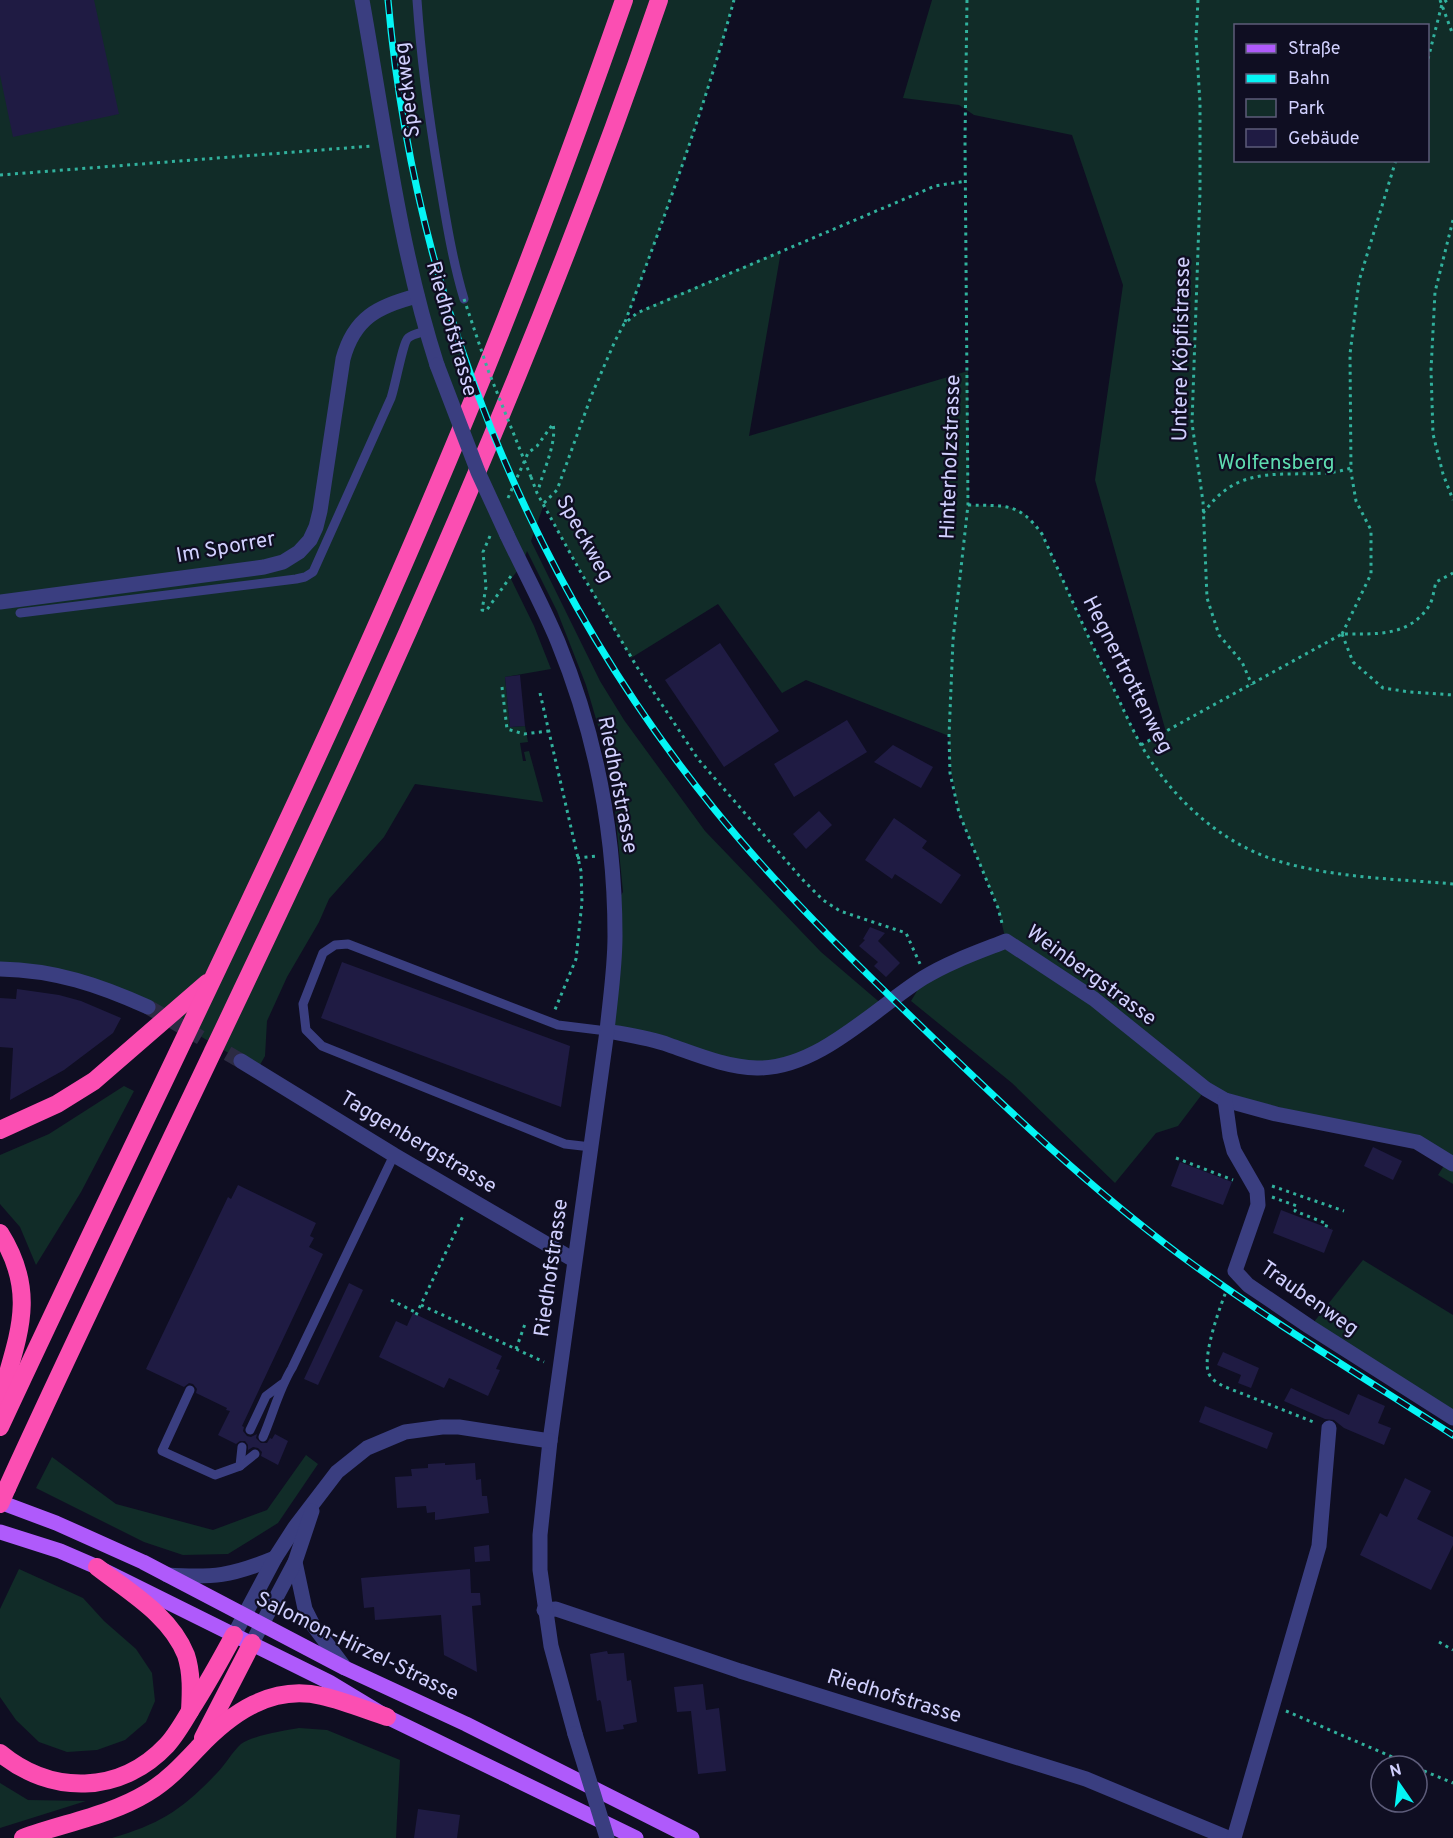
<svg xmlns="http://www.w3.org/2000/svg" width="1453" height="1838" viewBox="0 0 1453 1838" font-family="Overpass,sans-serif">
<style>
.green{fill:#112c28;fill-rule:evenodd}
.building{fill:#1f1b43}
.lines{fill:none;stroke-linecap:round;stroke-linejoin:round}
.minor-tunnel{stroke:#2c2b43;stroke-width:15;stroke-dasharray:15 8;stroke-linecap:butt}
.path{stroke:#31b19d;stroke-width:3;stroke-dasharray:3 4.5;stroke-linecap:butt}
.service{stroke:#3a3e80;stroke-width:9}
.minor{stroke:#3a3e80;stroke-width:15}
.tertiary{stroke:#3a3e80;stroke-width:15}
.primary{stroke:#af5afb;stroke-width:15}
.motorway{stroke:#fb4eb2;stroke-width:18}
.rail-casing{stroke:#05f5f5;stroke-width:7}
.rail{stroke:#0f0e22;stroke-width:4.5;stroke-dasharray:14;stroke-linecap:butt}
.path-bridge{stroke:#31b19d;stroke-width:3;stroke-dasharray:3 4.5;stroke-linecap:butt}
.tertiary-bridge{stroke:#3a3e80;stroke-width:15}
.motorway-bridge{stroke:#fb4eb2;stroke-width:18}
.labels{text-anchor:middle;dominant-baseline:central;stroke-width:4.5;stroke-linejoin:round;paint-order:stroke}
.street-label{font-size:21px;fill:#d1d0fe;stroke:#0f0e22}
.park-label{font-size:21px;fill:#5edcb0;stroke:#0f0e22}
</style>
<rect width="100%" height="100%" fill="#0f0e22"/>
<g class="green">
<path d="M0 0H734C704 110 665 217 625 323L637 313 650 306 781 251 749 436 968 371 969 505 1005 506 1022 511 1042 534 1093 647 1141 745 1166 732 1095 480 1123 285 1072 135 974 115 959 105 903 98 932 0H1453V1184L1438 1175 1447 1161 1401 1138 1206 1089 1178 1126 1156 1133 1115 1183 1012 1083 911 1001 917 991 912 986 1006 941 998 908 959 813 951 771 949 736 806 680 782 693 718 604 631 658 561 537 544 504 531 541 600 681 624 720 705 831 821 952 884 1006 813 1054 758 1068 607 1031 614 906 623 892 614 800 604 746 586 685 557 611 527 551 522 565 511 579 534 626 551 669 505 677 510 727 525 726 528 742 520 743 523 761H526L524 752 529 751 543 802 415 784 384 837 329 899 319 922 287 977 267 1021 265 1056 257 1070 185 1027 133 1000 0 969ZM1236 26H1428V160H1236Z"/>
<path d="M124 1086 134 1091 81 1192 36 1265 20 1227 0 1204V1155L49 1134Z"/>
<path d="M1363 1260 1453 1315V1418L1310 1327Z"/>
<path d="M306 1455 318 1464 278 1523 228 1554 183 1555 144 1542 36 1488 52 1457 116 1504 213 1530 267 1510Z"/>
<path d="M19 1569 83 1598 104 1621 136 1649 152 1673 155 1701 146 1722 125 1740 97 1750 67 1752 39 1742 16 1720 0 1697V1609Z"/>
<path d="M299 1728 327 1730 400 1760 396 1838H112C160 1824 182 1810 217 1773 226 1764 232 1752 241 1744 251 1736 286 1730 299 1728Z"/>
<path d="M0 1783 28 1800 86 1801 0 1828Z"/>
</g>
<g class="building">
<path d="M0 0H94L119 114 13 137 0 75Z"/>
<path d="M720 643 779 731 724 767 665 680Z"/>
<path d="M520 675 525 726 510 727 505 677Z"/>
<path d="M847 720 867 752 794 797 774 764Z"/>
<path d="M893 745 933 767 921 788 874 762Z"/>
<path d="M819 811 832 825 806 849 793 834Z"/>
<path d="M894 818 927 841 922 848 961 875 941 904 895 874 892 879 865 860Z"/>
<path d="M870 927 885 933 878 941 900 963 886 977 874 966 878 962 859 946 865 940 863 939Z"/>
<path d="M342 962 570 1046 561 1107 321 1018Z"/>
<path d="M17 989 59 995 81 1001 121 1018 113 1033 64 1070 10 1100 13 1048 0 1047V998L16 999Z"/>
<path d="M1373 1147 1402 1161 1393 1180 1364 1166Z"/>
<path d="M1180 1162 1232 1182 1223 1205 1171 1186Z"/>
<path d="M238 1185 316 1223 310 1236 314 1238 309 1247 323 1254 242 1426 244 1427 243 1431 247 1436 251 1437 257 1434 256 1438 261 1443H267L270 1438 272 1439 275 1434 288 1441 278 1465 261 1456 262 1452 258 1448 253 1447 248 1450V1445L245 1441H240L236 1444 218 1435 230 1411 226 1410 227 1408 196 1393 197 1389 193 1384 189 1383 184 1387 146 1369 228 1197 231 1199Z"/>
<path d="M1281 1210 1333 1230 1324 1253 1273 1233Z"/>
<path d="M349 1283 363 1290 318 1385 304 1379Z"/>
<path d="M413 1313 502 1356 496 1369 500 1370 488 1396 449 1378 444 1388 379 1357 396 1321 407 1326Z"/>
<path d="M1223 1352 1259 1368 1251 1388 1238 1383 1241 1375 1217 1365Z"/>
<path d="M1291 1388 1349 1415 1358 1394 1385 1406 1378 1423 1391 1428 1384 1445 1344 1428 1334 1420 1325 1419 1284 1401Z"/>
<path d="M1205 1406 1273 1433 1267 1449 1199 1422Z"/>
<path d="M445 1463V1465L475 1463 476 1480 481 1479 482 1496H487L489 1513 435 1520V1512L427 1513 426 1506 397 1508 395 1477 412 1476 411 1469 428 1468V1464Z"/>
<path d="M1405 1478 1431 1491 1417 1519 1453 1537V1545L1431 1590 1360 1555 1380 1513 1387 1517Z"/>
<path d="M489 1545 490 1561 475 1562 474 1547Z"/>
<path d="M470 1569 471 1593H480L481 1605 472 1606 477 1672 444 1655 441 1615 375 1620 374 1607 364 1608 361 1578Z"/>
<path d="M607 1651 608 1654 624 1653 627 1681 631 1680 637 1722 623 1725 624 1729 606 1732 601 1702 600 1700 597 1701 590 1654Z"/>
<path d="M703 1684 706 1710 719 1708 726 1771 698 1774 691 1711 677 1712 674 1687Z"/>
<path d="M418 1809 460 1815 457 1838H414Z"/>
</g>
<g class="lines">
<path class="minor-tunnel" d="M148 1007 241 1061"/>
<g class="path">
<path d="M967 0 965 140 968 505 953 640 949 736 950 773 959 813 998 908 1003 927"/>
<path d="M1198 0 1196 38 1200 103V192L1192 423 1203 502 1207 598 1219 635 1242 662 1252 685"/>
<path d="M1440 0 1453 35"/>
<path d="M1428 59 1442 4 1447 0"/>
<path d="M0 175 372 146"/>
<path d="M1453 220 1435 292 1431 370 1433 434 1443 474 1453 500"/>
<path d="M625 322C665 216 704 109 734 0"/>
<path d="M531 477 537 493 580 571 637 667 698 759 802 879 823 900 840 911 906 933 920 964"/>
<path d="M508 498 528 453 537 446 553 424C557 443 543 471 538 491"/>
<path d="M544 503 557 490 592 394 615 341 624 324 637 313 935 186 966 181"/>
<path d="M968 505C1005 506 1019 502 1042 534 1065 584 1086 634 1111 683 1121 704 1130 725 1141 745 1173 800 1223 846 1285 863 1339 878 1398 879 1453 884"/>
<path d="M1203 513C1209 506 1216 497 1223 492 1260 462 1310 482 1351 468"/>
<path d="M490 536 483 552 486 587 482 610 486 611 511 576"/>
<path d="M1342 634 1371 574V530L1356 501 1351 472 1350 354 1359 281 1396 160"/>
<path d="M1342 634 1353 662 1383 688 1410 692 1453 695"/>
<path d="M502 687 507 729 524 734 548 731"/>
<path d="M540 693 581 871 582 902 576 959 554 1012"/>
<path d="M1141 745 1342 634C1375 634 1409 637 1429 606 1433 600 1434 589 1436 582L1453 573"/>
<path d="M577 858 597 856"/>
<path d="M1176 1158 1233 1180"/>
<path d="M1272 1186 1344 1211"/>
<path d="M1272 1197 1297 1206 1295 1211 1325 1223 1324 1225 1332 1228"/>
<path d="M1228 1287C1221 1303 1201 1358 1209 1374 1212 1380 1218 1383 1223 1386L1316 1423"/>
<path d="M391 1300 417 1313"/>
<path d="M421 1305 544 1362"/>
<path d="M416 1315 463 1216"/>
<path d="M516 1349 525 1324"/>
<path d="M1439 1642 1453 1650"/>
<path d="M1286 1711 1413 1766"/>
<path d="M1417 1768 1453 1783"/>
</g>
<g class="service">
<path d="M417 0C421 60 429 118 439 178 446 219 452 259 464 299"/>
<path d="M20 613 296 579 305 577 313 572 391 398C395 387 403 342 408 338 413 334 420 333 426 331"/>
<path d="M591 1147 565 1144 322 1046 306 1030 303 1004 323 953 335 945 348 944 558 1025 607 1031"/>
<path d="M190 1390 162 1451 215 1475 240 1466 242 1447"/>
<path d="M250 1430 266 1396 282 1384"/>
<path d="M263 1437C273 1414 279 1389 292 1368L394 1155"/>
<path d="M240 1466 255 1454"/>
</g>
<g class="minor">
<path d="M0 602 264 567 283 562 299 552 310 540 316 527 320 511 343 359C354 318 378 306 417 296"/>
<path d="M0 969C55 970 99 985 148 1007"/>
<path d="M607 1031C628 1035 649 1038 669 1045 698 1055 726 1067 757 1068 818 1069 874 1009 923 978 949 962 978 952 1006 941L1094 999 1206 1089 1225 1100 1276 1114 1417 1142 1453 1164"/>
<path d="M241 1061 394 1155 574 1260"/>
<path d="M1225 1100 1230 1136 1234 1151 1257 1191 1258 1205 1235 1271 1248 1285 1310 1327 1453 1418"/>
<path d="M544 1610 556 1609 740 1671 1086 1779 1228 1838"/>
<path d="M1234 1838 1319 1546 1329 1428"/>
</g>
<g class="tertiary">
<path d="M362 0C384 122 399 247 437 365"/>
<path d="M507 535C524 571 543 606 558 642 596 735 615 836 615 936 615 968 610 1000 607 1031L550 1441 540 1535V1570L551 1646 575 1734"/>
<path d="M295 1562 305 1609 313 1625 345 1668"/>
<path d="M167 1575C214 1578 231 1576 275 1558"/>
<path d="M234 1635 275 1558 295 1527 337 1472 367 1448 405 1432 442 1427H459L550 1441"/>
<path d="M252 1643 295 1562 312 1511"/>
</g>
<g class="primary">
<path d="M0 1502 56 1523 143 1562 345 1668 466 1724 692 1838"/>
<path d="M0 1532 60 1551 97 1567 329 1682 387 1717 636 1838"/>
</g>
<g class="motorway">
<path d="M0 1130 57 1104 94 1081 207 983"/>
<path d="M0 1233C39 1295 17 1337 0 1401"/>
<path d="M0 1427C156 1091 325 760 466 417 523 280 575 140 624 0"/>
<path d="M7 1488C118 1245 237 1006 348 764 463 514 570 260 659 0"/>
<path d="M97 1567C129 1592 170 1615 186 1655 192 1673 191 1693 190 1711"/>
<path d="M203 1738 252 1643"/>
<path d="M0 1753C51 1795 120 1795 167 1745 176 1735 183 1723 190 1711 206 1686 220 1661 234 1635"/>
<path d="M23 1838C63 1823 109 1816 147 1793 167 1781 182 1765 198 1748 231 1713 272 1684 322 1696 344 1701 366 1710 387 1717"/>
</g>
<defs>
<path id="rail" d="M388 0C414 295 529 581 715 810 780 890 854 962 928 1033 1009 1111 1090 1188 1180 1255 1268 1320 1361 1376 1453 1435"/>
</defs>
<use href="#rail" class="rail-casing"/>
<use href="#rail" class="rail"/>
<path class="path-bridge" d="M464 299 488 370 531 477"/>
<g class="tertiary-bridge">
<path d="M437 365 478 472 507 535"/>
<path d="M575 1734 607 1838"/>
</g>
<path class="motorway-bridge" d="M0 1504 7 1488"/>
</g>
<g class="labels">
<g class="street-label">
<text transform="translate(408 90) rotate(-97)">Speckweg</text>
<text transform="translate(451 329) rotate(74)">Riedhofstrasse</text>
<text transform="translate(1182 349) rotate(-89)">Untere Köpfistrasse</text>
<text transform="translate(951 457) rotate(-88)">Hinterholzstrasse</text>
<text transform="translate(584 539) rotate(61)">Speckweg</text>
<text transform="translate(226 548) rotate(-10)">Im Sporrer</text>
<text transform="translate(1127 675) rotate(63)">Hegnertrottenweg</text>
<text transform="translate(617 785) rotate(79)">Riedhofstrasse</text>
<text transform="translate(1091 976) rotate(36)">Weinbergstrasse</text>
<text transform="translate(418 1143) rotate(31)">Taggenbergstrasse</text>
<text transform="translate(552 1268) rotate(-82)">Riedhofstrasse</text>
<text transform="translate(1309 1299) rotate(35)">Traubenweg</text>
<text transform="translate(357 1647) rotate(26)">Salomon-Hirzel-Strasse</text>
<text transform="translate(894 1697) rotate(17)">Riedhofstrasse</text>
</g>
<g class="park-label">
<text x="1276" y="463">Wolfensberg</text>
</g>
</g>
<rect x="1234" y="24" width="195" height="138" fill="#0f0e22" stroke="#5d5c7a" stroke-width="1.5"/>
<rect x="1246" y="44" width="30" height="9" fill="#af5afb" stroke="#5d5c7a" stroke-width="1.5"/>
<text x="1288" y="54" font-size="18" fill="#d1d0fe">Straße</text>
<rect x="1246" y="74" width="30" height="9" fill="#05f5f5" stroke="#5d5c7a" stroke-width="1.5"/>
<text x="1288" y="84" font-size="18" fill="#d1d0fe">Bahn</text>
<rect x="1246" y="99" width="30" height="18" fill="#112c28" stroke="#5d5c7a" stroke-width="1.5"/>
<text x="1288" y="114" font-size="18" fill="#d1d0fe">Park</text>
<rect x="1246" y="129" width="30" height="18" fill="#1f1b43" stroke="#5d5c7a" stroke-width="1.5"/>
<text x="1288" y="144" font-size="18" fill="#d1d0fe">Gebäude</text>
<g transform="translate(1399 1784) rotate(346)"><circle r="28" fill="#0f0e22" stroke="#5d5c7a" stroke-width="1.5"/>
<path d="M0-4.5L10 22L0 15L-10 22Z" fill="#05f5f5"/>
<text y="-9" font-size="16" font-weight="bold" text-anchor="middle" fill="#d1d0fe">N</text>
</g>
</svg>
